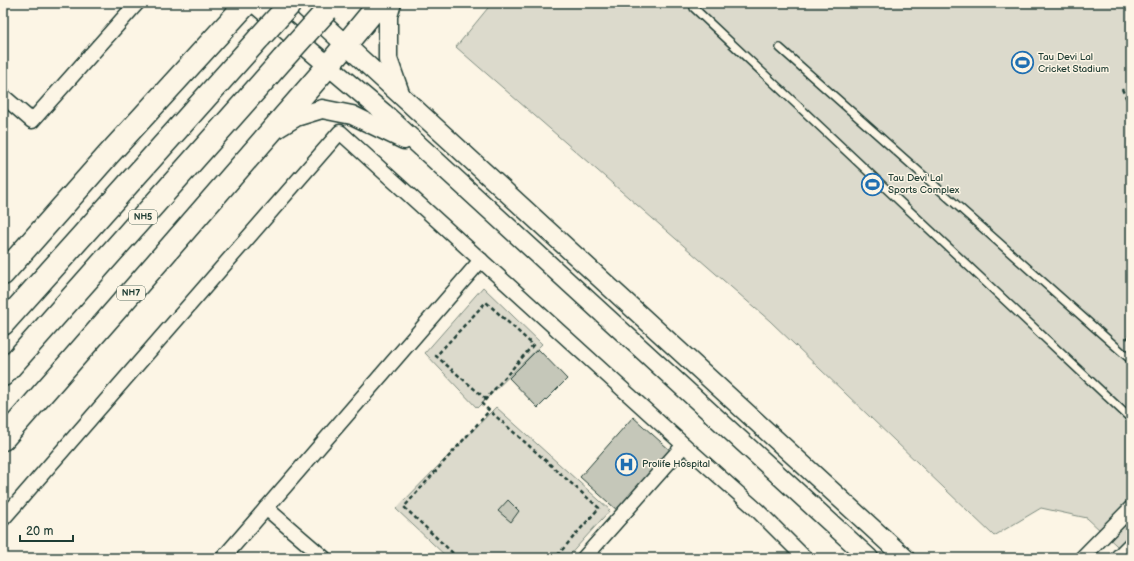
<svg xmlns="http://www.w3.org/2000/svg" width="1134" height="561" viewBox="0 0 1134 561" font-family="'Balsamiq Sans',sans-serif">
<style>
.green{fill:#dcdacc;stroke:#7e8c80}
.building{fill:#c5c7b9;stroke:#1f3d34}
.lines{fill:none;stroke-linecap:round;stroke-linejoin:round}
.service-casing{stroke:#1f3d34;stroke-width:10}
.minor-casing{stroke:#1f3d34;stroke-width:17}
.tertiary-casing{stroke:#1f3d34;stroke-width:21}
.trunk-casing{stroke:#1f3d34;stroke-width:25}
.path{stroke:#1f3d34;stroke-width:2.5;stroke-dasharray:4 3;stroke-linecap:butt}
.service{stroke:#fcf5e5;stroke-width:7}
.minor{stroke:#fcf5e5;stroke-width:14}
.tertiary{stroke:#fcf5e5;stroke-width:18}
.trunk{stroke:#fcf5e5;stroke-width:22}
.trunk-bridge-casing{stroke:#1f3d34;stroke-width:25;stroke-linecap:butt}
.trunk-bridge{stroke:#fcf5e5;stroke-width:22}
.labels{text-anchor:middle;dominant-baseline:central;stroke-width:3;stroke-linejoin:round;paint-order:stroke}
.shield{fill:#fcf5e5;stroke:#617469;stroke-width:1}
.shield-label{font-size:9px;font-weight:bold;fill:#1f3d34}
.poi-label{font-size:10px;fill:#1f3d34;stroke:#fcf5e5;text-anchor:start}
</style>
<rect width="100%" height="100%" fill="#fcf5e5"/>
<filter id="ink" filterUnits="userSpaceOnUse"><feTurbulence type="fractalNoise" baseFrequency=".025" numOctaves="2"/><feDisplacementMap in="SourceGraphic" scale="8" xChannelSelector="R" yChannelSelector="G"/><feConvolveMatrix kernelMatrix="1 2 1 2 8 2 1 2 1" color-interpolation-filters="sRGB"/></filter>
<g filter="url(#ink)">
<g class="green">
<path d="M492 3H1131V558H1130L1087 518 1041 508 994 536 770 321 456 47Z"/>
<path d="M483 287 542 344 477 408 425 353Z"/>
<path d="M496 407 610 510 567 558H448L396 509Z"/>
</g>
<g class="building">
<path d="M538 349 567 379 538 408 509 378Z"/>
<path d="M633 417 671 451 618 511 580 477Z"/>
<path d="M508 500 519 511 511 522 498 511Z"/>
</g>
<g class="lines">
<defs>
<g id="service">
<path d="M694 8 1131 419"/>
<path d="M780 48 1131 360"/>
</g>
<g id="minor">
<path d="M3 96 32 121 137 3"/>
<path d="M266 508 324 558"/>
<path d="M3 519 340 132 684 445 757 510 805 558"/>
<path d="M223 558 481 260"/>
<path d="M584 558 684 445"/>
<path d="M1082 558 1131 508"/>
<path d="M1117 558 1131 544"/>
</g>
<g id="tertiary">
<path d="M254 3 384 113 869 558"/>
<path d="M300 3 905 558"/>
<path d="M392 3 388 16V59L400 93"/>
<path d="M278 128 296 117 322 109 352 115 404 140"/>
</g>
<g id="trunk">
<path d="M3 274 109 154 247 3"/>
<path d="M3 324 260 37"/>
<path d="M3 375 283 59"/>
<path d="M3 439 115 311 328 66 380 3"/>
</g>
</defs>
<use href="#service" class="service-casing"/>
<use href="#minor" class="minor-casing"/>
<use href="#tertiary" class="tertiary-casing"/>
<use href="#trunk" class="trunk-casing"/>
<g class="path">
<path d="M1122 89 1131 108"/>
<path d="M1126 339 1131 334"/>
<path d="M486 399 436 356 486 302 533 345 486 399 482 404 599 508 555 558"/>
<path d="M458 558 404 507 489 411"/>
</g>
<use href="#service" class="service"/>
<use href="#minor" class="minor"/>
<use href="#tertiary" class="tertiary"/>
<use href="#trunk" class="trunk"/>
<defs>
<g id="trunk-bridge">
<path d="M260 37 291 3"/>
<path d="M283 59 327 10"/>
</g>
</defs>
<use href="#trunk-bridge" class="trunk-bridge-casing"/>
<use href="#trunk-bridge" class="trunk-bridge"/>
</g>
</g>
<defs>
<symbol id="stadium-ring" viewBox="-11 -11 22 22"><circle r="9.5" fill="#fcf5e5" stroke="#1f6fb2" stroke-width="1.5"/><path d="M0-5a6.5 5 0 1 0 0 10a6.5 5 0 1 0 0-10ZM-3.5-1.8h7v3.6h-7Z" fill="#1f6fb2"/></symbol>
<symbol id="hospital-ring" viewBox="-11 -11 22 22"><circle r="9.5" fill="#fcf5e5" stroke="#1f6fb2" stroke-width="1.5"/><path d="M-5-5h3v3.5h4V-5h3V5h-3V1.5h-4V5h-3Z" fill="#1f6fb2"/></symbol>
</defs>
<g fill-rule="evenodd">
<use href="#stadium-ring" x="1010" y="50" width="25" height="25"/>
<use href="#stadium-ring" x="860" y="172" width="25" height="25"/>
<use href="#hospital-ring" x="614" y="452" width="25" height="25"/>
</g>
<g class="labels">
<g class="shield">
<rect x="129" y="210" width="28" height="14" rx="3"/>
<rect x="117" y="286" width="28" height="14" rx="3"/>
</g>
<g class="shield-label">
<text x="143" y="217">NH5</text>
<text x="131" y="293">NH7</text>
</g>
<g class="poi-label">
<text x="1038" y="57">Tau Devi Lal<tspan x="1038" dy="12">Cricket Stadium</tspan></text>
<text x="888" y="178">Tau Devi Lal<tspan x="888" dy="12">Sports Complex</tspan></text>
<text x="642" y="464">Prolife Hospital</text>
</g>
</g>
<rect width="1134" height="561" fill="none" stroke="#fcf5e5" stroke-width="16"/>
<rect x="8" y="8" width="1118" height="545" fill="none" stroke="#1f3d34" stroke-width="1.5" filter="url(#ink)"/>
<path d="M20 535v6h53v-6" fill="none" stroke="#1f3d34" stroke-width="2"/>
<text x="26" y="535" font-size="12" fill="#1f3d34" stroke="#fcf5e5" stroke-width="3" paint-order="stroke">20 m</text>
</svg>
